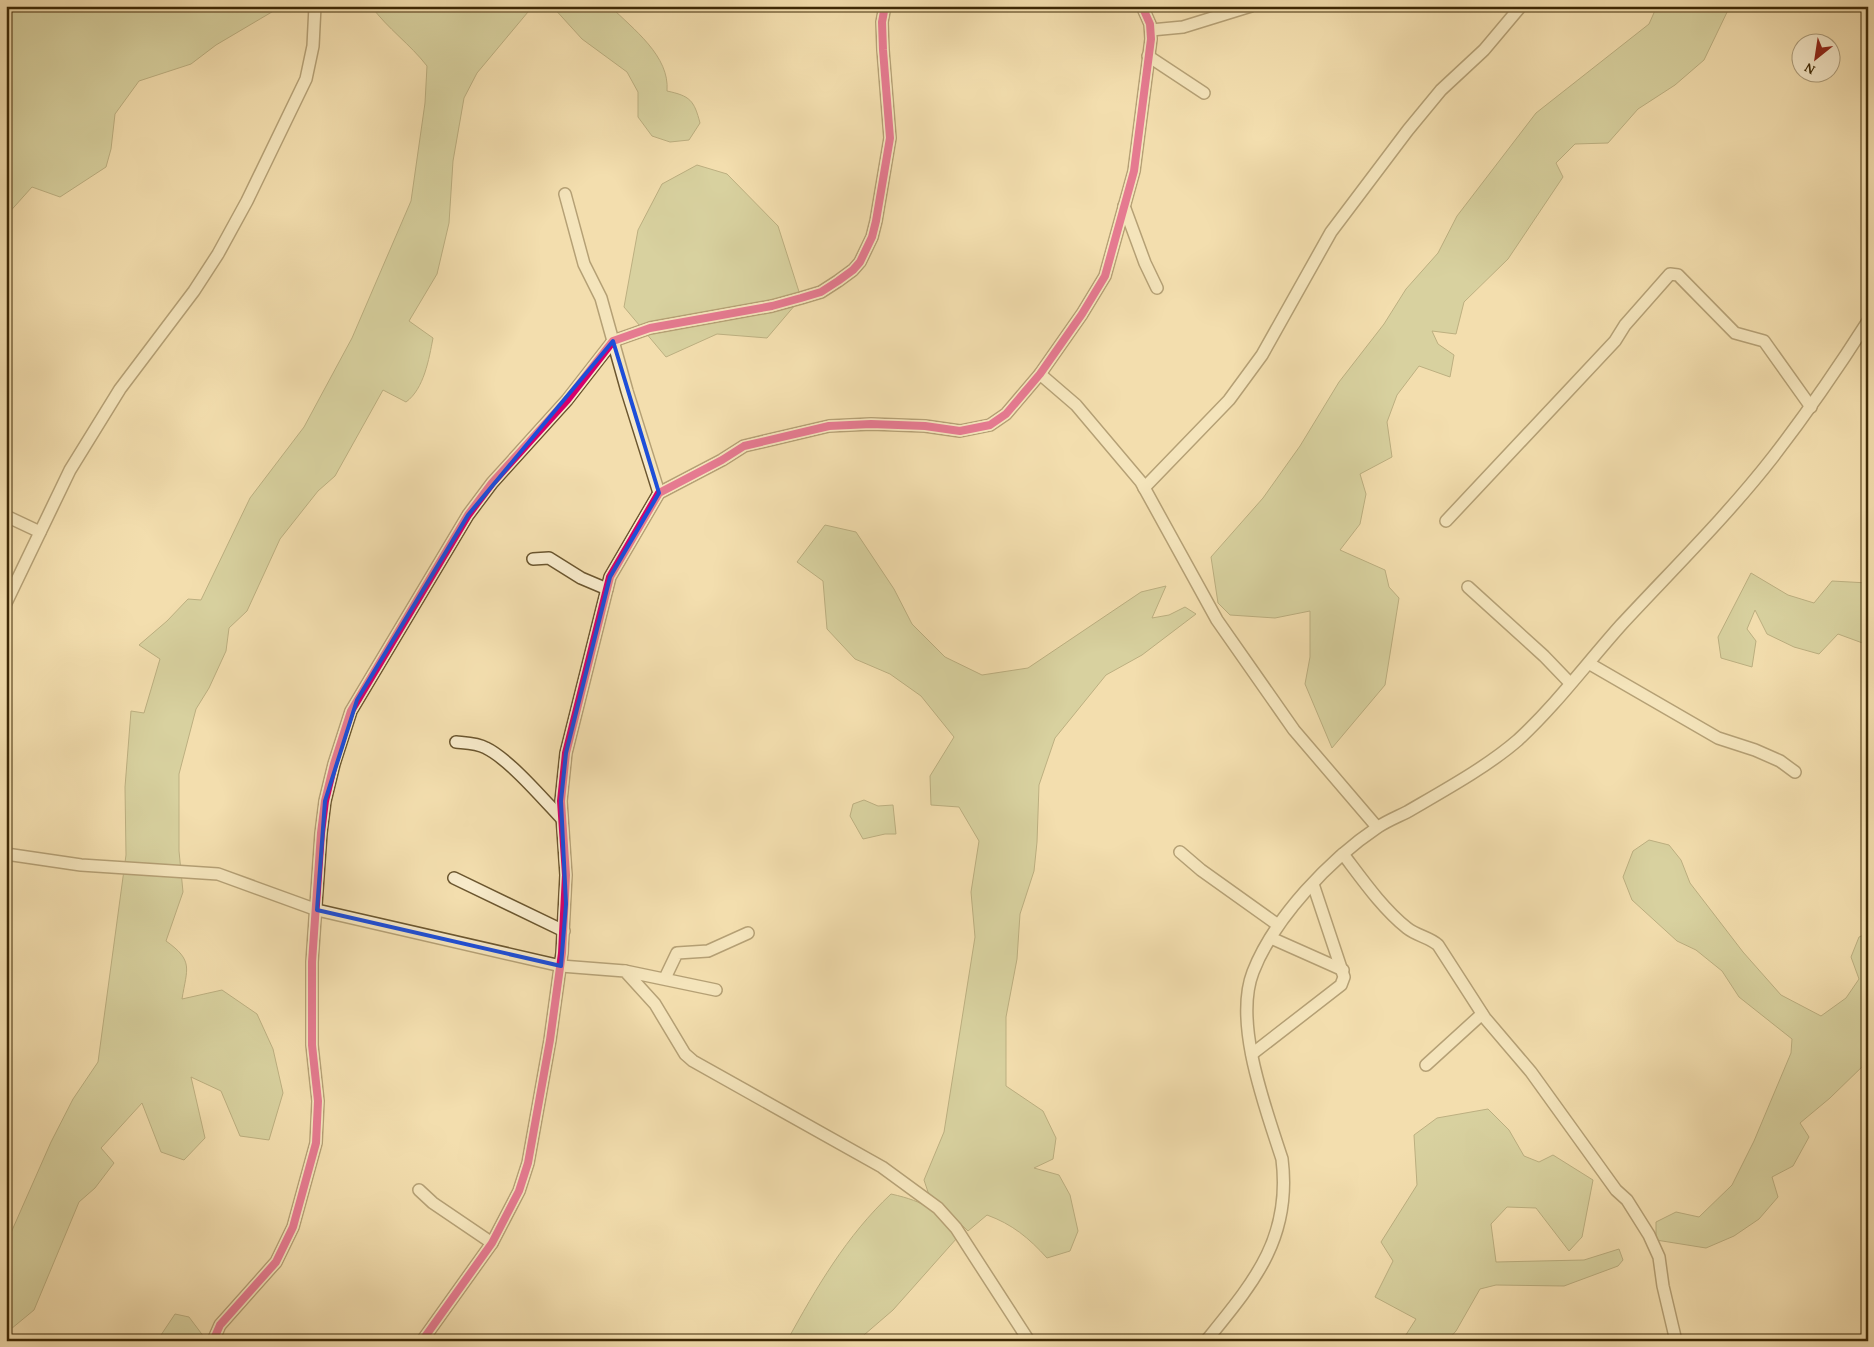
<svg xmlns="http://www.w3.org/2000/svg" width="1874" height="1347" viewBox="0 0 1874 1347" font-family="'Gentium Book Plus',serif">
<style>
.green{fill:#b8c28c;stroke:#7b7648}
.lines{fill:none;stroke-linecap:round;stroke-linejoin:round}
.minor-casing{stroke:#6b562f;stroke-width:14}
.minor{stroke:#f7eaca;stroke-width:11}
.cycleway-casing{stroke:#f7eaca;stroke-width:11}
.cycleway{stroke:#d6006c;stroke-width:8}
.marked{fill:none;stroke:#1d4ed8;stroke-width:4;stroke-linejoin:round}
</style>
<rect width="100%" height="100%" fill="#f3deae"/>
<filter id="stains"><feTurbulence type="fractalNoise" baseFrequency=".004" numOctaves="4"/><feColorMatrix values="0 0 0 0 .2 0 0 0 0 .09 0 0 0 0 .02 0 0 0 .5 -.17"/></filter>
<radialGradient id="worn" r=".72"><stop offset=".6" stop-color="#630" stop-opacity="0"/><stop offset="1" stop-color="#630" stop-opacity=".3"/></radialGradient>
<g class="green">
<path d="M6 6H282L216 45 191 64 139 81 115 114 111 149 106 167 60 197 32 187 6 216Z"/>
<path d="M371 6H533L477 73 464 98 453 161 449 223 437 274 409 321 433 338C429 359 424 389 406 402L383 390 335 476 318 491 280 539 247 611 229 628 226 651 209 688 196 709 179 774V851L183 892 166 941C194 961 187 968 182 999L222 990 257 1014 273 1049 283 1093 269 1140 240 1136 221 1091 191 1077 205 1138 184 1160 161 1152 142 1103 101 1148 114 1163 95 1188 79 1202 34 1310 11 1329 6 1325V1244L51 1142 73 1099 98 1062 126 855 125 787 131 711 144 713 160 659 139 645 167 621 188 599 201 600 250 498 304 427 352 338 411 201 425 103 427 66C410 44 388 29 371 6Z"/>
<path d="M552 6H610C633 29 670 56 667 91 690 96 694 100 700 123L689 140 670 142 652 136 638 117V92L627 72 582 39Z"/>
<path d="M1657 6H1730L1704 60 1675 85 1638 109 1608 143 1575 144 1556 163 1563 177 1508 259 1464 302 1456 334 1432 331 1438 344 1454 355 1450 377 1419 366 1397 395 1387 422 1392 457 1360 474 1366 494 1360 524 1340 550 1385 570 1389 587 1399 598 1385 685 1332 748 1305 684 1310 657V611L1275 618 1230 615 1218 603 1211 557 1263 498 1300 446 1339 382 1384 324 1406 289 1438 253 1457 216 1536 113 1649 24Z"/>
<path d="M697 165 727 174 778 226 801 298 767 338 717 334 666 357 624 307 638 230 662 184Z"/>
<path d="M825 525 856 532 894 589 912 624 945 657 982 675 1028 668 1141 592 1166 586 1152 618 1169 615 1185 607 1196 614 1142 655 1106 675 1055 738 1039 785 1037 842 1034 871 1020 914 1017 959 1006 1017V1086L1043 1111 1056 1138 1053 1159 1034 1168 1059 1175 1070 1195 1078 1231 1070 1251 1047 1258C1029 1238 1012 1224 987 1215L968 1231 928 1192 924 1180 944 1132 975 937 971 892 979 841 959 807 931 805 930 776 954 737 921 696 890 674 855 659 827 629 823 581 797 562Z"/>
<path d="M1751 573 1788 595 1814 603 1832 581 1868 583V645L1838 634 1819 654 1794 647 1767 634 1755 610 1747 629 1756 641 1752 667 1721 658 1718 637Z"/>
<path d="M864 800 878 806 893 805 896 834H885L863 839 850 816 853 804Z"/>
<path d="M1649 840 1669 845 1681 860 1690 883 1743 952 1781 995 1821 1016 1846 998 1859 979 1851 957 1859 937 1868 933 1867 1062 1830 1098 1800 1123 1809 1137 1793 1166 1772 1177 1778 1197 1759 1219 1734 1236 1706 1248 1656 1240V1222L1676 1212 1699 1217 1732 1185 1754 1141 1791 1053 1792 1039 1739 997 1722 971 1696 950 1677 941 1632 900 1623 877 1633 851Z"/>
<path d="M1488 1109 1509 1130 1524 1156 1539 1162 1553 1155 1593 1180 1582 1237 1569 1251 1536 1208 1507 1207 1491 1224 1496 1262 1584 1260 1619 1249 1623 1260 1618 1266 1564 1286 1496 1285 1480 1289 1456 1331 1447 1341H1402L1416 1319 1375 1297 1393 1261 1381 1242 1417 1185 1414 1135 1437 1118Z"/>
<path d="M891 1194C927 1202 935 1210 957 1238L893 1310 857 1341H787C816 1288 847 1235 891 1194Z"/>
<path d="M175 1314 189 1317 207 1341H157Z"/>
</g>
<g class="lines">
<defs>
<g id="minor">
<path d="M1151 30 1183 27 1251 6"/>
<path d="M1148 56 1204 93"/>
<path d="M565 194 584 264 601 298 627 391 659 493"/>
<path d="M1124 206 1145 263 1157 288"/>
<path d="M1040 374 1076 405 1141 482 1217 620 1294 730 1377 827"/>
<path d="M1144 488 1229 400 1262 355 1331 232 1408 130 1441 90 1484 50 1521 6"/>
<path d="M6 516 40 532"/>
<path d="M1446 521 1615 341 1625 325 1670 274 1678 275 1735 333 1764 341 1811 407"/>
<path d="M533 559 549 558 581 578 607 589"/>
<path d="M1468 587 1544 656 1570 683"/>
<path d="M6 603 70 470 120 389 194 291 218 254 247 201 306 79 313 46 315 6"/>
<path d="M1590 664 1718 738 1755 750 1780 761 1795 772"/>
<path d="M456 742C466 743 477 743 486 748 509 759 544 800 562 819"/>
<path d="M1180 852 1201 870 1278 925"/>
<path d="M6 854 81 865 218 874 317 910 561 966 625 971 655 1004 685 1054 693 1061 882 1167 938 1208 956 1228 1029 1341"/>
<path d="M1343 854C1362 879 1382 908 1407 928 1417 936 1429 937 1438 945L1485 1018 1531 1072 1616 1190 1627 1200 1649 1235 1659 1257 1663 1286 1676 1341"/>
<path d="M454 878 564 931"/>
<path d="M1271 938 1343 970"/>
<path d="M625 971 716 990"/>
<path d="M665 978 677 953 708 951 748 933"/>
<path d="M1252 1054 1341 985 1344 977 1313 884"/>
<path d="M1426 1065 1482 1014"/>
<path d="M419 1190 433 1203 492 1243"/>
<path d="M213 1341 220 1325 276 1262 293 1227 316 1143 318 1101 312 1045V962L321 833 325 801 334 764 351 711 468 515 492 483 567 400 613 341 650 328 772 306 801 298 821 292 838 281 853 270 860 262 872 237 876 221 890 138 883 50 882 22 885 6"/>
<path d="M422 1341 492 1243 519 1191 528 1163 550 1040 562 953 566 875 561 801 566 753 610 577 659 493 722 460 744 446 829 426 871 424 925 426 960 431 990 425 1006 414 1040 374 1082 314 1105 276 1134 171 1151 39 1150 24 1142 6"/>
<path d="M1206 1341C1253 1283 1292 1239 1282 1159 1266 1109 1233 1023 1253 972 1274 918 1330 859 1378 827 1387 821 1397 817 1407 812 1443 791 1487 767 1518 740 1556 705 1587 663 1621 625 1672 570 1727 516 1773 457 1807 413 1838 368 1868 321"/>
</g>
</defs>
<use href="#minor" class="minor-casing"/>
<use href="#minor" class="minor"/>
<defs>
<g id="cycleway">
<path d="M213 1341 220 1325 276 1262 293 1227 316 1143 318 1101 312 1045V962L321 833 325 801 334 764 351 711 468 515 492 483 567 400 613 341 650 328 772 306 801 298 821 292 838 281 853 270 860 262 872 237 876 221 890 138 883 50 882 22 885 6"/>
<path d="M422 1341 492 1243 519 1191 528 1163 550 1040 562 953 566 875 561 801 566 753 610 577 659 493 722 460 744 446 829 426 871 424 925 426 960 431 990 425 1006 414 1040 374 1082 314 1105 276 1134 171 1151 39 1150 24 1142 6"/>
</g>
</defs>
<use href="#cycleway" class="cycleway-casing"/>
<use href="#cycleway" class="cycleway"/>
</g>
<path d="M0 0H1874V1347H0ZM613 341 659 493 610 577 566 753 561 801 566 904 561 966 317 910 325 801 357 700 468 515Z" fill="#f3deae" fill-opacity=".55" fill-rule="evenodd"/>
<path class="marked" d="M613 341 659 493 610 577 566 753 561 801 566 904 561 966 317 910 325 801 357 700 468 515Z"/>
<rect width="1874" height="1347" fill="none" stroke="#f3deae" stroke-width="25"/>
<rect x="8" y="8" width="1859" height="1332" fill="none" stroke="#3e2905" stroke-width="2.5"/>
<rect x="12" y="12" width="1849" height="1322" fill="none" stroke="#3e2905"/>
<g transform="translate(1816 58) rotate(210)"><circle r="24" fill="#f7eaca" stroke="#ad9d7b"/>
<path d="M0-4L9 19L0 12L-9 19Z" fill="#8f2418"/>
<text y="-8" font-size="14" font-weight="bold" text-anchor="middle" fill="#3e2905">N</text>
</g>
<rect width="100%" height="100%" filter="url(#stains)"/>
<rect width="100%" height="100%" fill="url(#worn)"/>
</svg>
